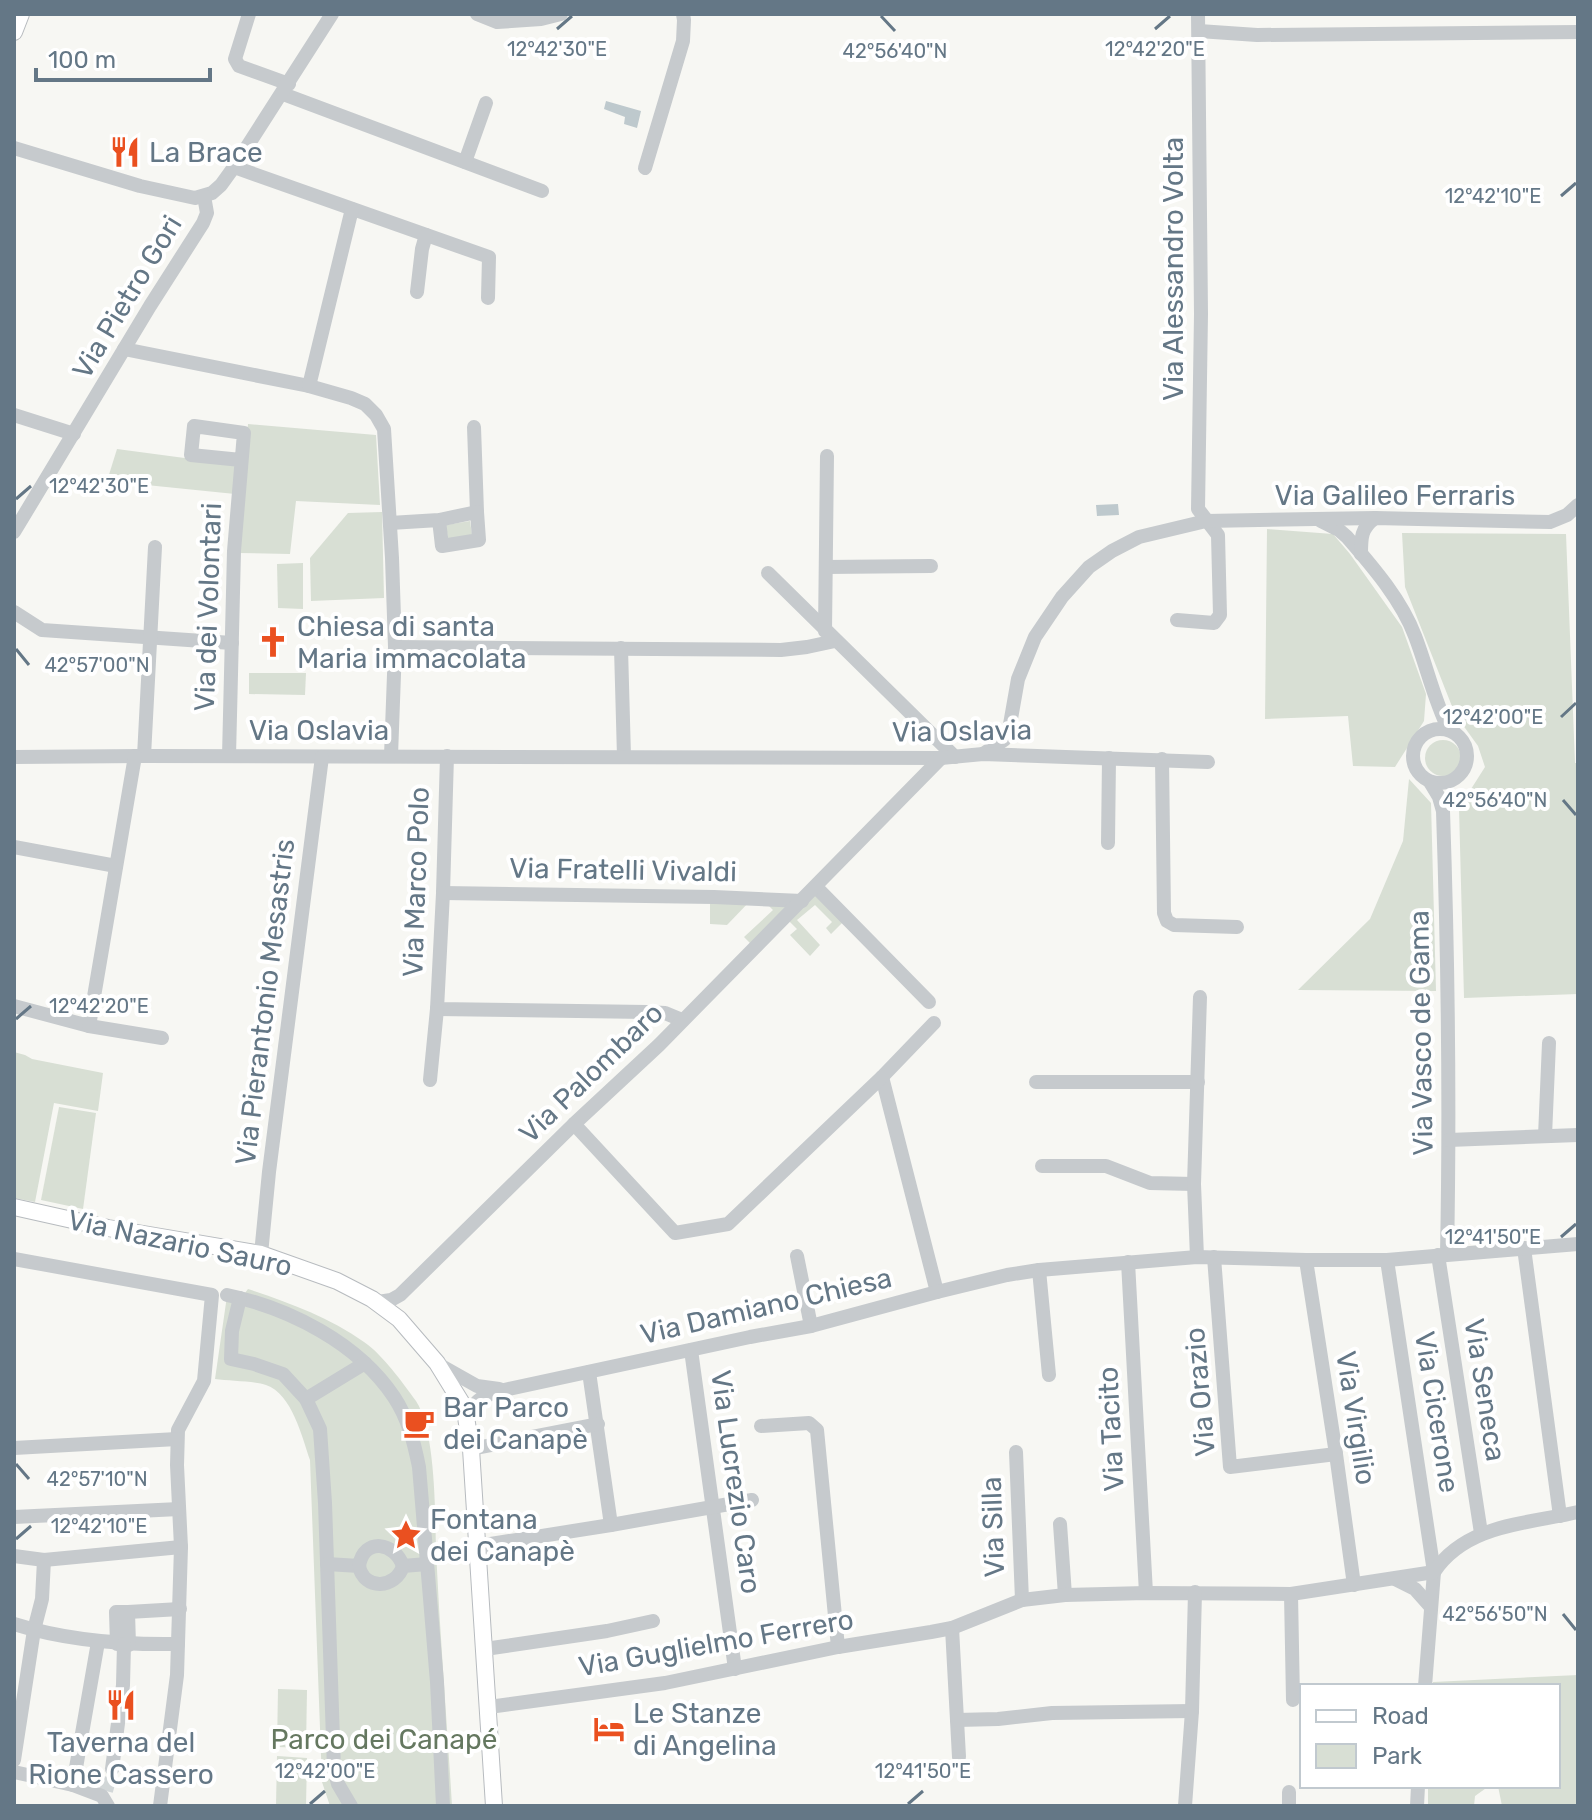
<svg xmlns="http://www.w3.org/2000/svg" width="1592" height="1820" viewBox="0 0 1592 1820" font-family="Rubik,sans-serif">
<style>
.green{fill:#d8dfd4}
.water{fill:#bec9cd}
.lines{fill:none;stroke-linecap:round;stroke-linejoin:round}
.minor-tunnel{stroke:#d2d7d8;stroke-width:14;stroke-dasharray:14 7;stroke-linecap:butt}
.major-casing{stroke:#b7bbbf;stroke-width:18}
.minor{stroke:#c6cacd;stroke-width:14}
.major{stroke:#fff;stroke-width:16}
.ticks{fill:none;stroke:#647786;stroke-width:3}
.labels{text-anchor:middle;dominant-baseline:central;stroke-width:8;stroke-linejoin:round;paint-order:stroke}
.poi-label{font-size:28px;fill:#647786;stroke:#fff;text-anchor:start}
.street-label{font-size:28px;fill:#647786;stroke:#fff}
.park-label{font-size:28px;fill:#657860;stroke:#fff}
.ticks-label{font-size:20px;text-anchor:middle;fill:#647786;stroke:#fff;stroke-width:8;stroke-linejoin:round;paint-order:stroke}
</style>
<rect width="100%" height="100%" fill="#f7f7f3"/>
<g class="green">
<path d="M248 424 376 435 380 505 296 501 290 554 238 553Z"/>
<path d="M117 449 237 465 235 494 107 481Z"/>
<path d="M382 512 384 598 311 601 310 558 348 513Z"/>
<path d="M470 521 472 535 448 539 446 525Z"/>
<path d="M1267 529 1333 534 1350 554 1402 627 1426 694 1424 721 1395 767 1353 766 1348 716 1265 719Z"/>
<path d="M1402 533 1566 534 1575 763H1578V994L1464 998 1459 808 1485 767 1478 746 1455 714 1405 587Z"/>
<path d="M303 563V609L278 608 277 564Z"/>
<path d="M249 673H306L305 695 249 694Z"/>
<circle cx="1443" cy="758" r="18"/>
<path d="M1409 779 1431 803 1436 991 1298 990 1370 919 1403 841Z"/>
<path d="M816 889 846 919 831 934 826 928 832 922 815 905 797 920 820 945 810 956 790 935 797 929 787 919Z"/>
<path d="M710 899 751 900 727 925 710 924Z"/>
<path d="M764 901 799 902 753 946 744 937 773 910Z"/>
<path d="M14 1052 25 1055 32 1059 103 1073 98 1111 54 1103 35 1202 14 1198Z"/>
<path d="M59 1107 96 1113 83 1209 41 1200Z"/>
<path d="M228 1289 245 1293 248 1289C287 1302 329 1317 364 1342 382 1354 403 1383 416 1401 436 1432 435 1513 436 1551 440 1636 447 1721 452 1806H330L322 1782 310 1460C302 1437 292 1394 266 1385 255 1381 229 1381 215 1379Z"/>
<path d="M1578 1675V1806H1502L1498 1786H1558V1686H1433V1682Z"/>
<path d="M278 1689 307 1690 306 1748 277 1747Z"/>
<path d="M277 1756 307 1758 306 1806H276Z"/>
<path d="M1428 1786H1489L1475 1796 1474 1806H1428Z"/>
</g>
<g class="water">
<path d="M606 101 641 111 637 128 624 124 625 117 604 109Z"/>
<path d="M1118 504 1119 515 1097 516 1096 505Z"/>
</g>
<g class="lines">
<path class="minor-tunnel" d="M106 1791 112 1769"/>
<defs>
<g id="major">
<path d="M14 32 21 14"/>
<path d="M14 1207 108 1228 261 1254 337 1281 372 1299 399 1319 437 1363 461 1402 466 1417 471 1449 494 1806"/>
</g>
</defs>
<use href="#major" class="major-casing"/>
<g class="minor">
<path d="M249 14 235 59 239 66 289 84"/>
<path d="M477 14 497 22 541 19 561 14"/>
<path d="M1199 31 1257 35 1578 32"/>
<path d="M283 94 542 191"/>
<path d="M14 148 140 186 195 198 212 193 221 185 234 167 332 14"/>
<path d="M465 162 486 103"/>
<path d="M234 167 489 257 488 298"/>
<path d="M645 168 683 41 684 20 683 14"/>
<path d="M417 292 422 249 426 235"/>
<path d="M124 349 309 386 351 398 365 404 376 415 384 429 392 558 395 647 391 756"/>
<path d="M309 386 352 209"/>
<path d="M14 415 74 434"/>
<path d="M474 427 477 512"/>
<path d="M1321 521 1339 530 1347 537C1372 566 1401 599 1415 636 1427 667 1434 700 1449 730"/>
<path d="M390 523 439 520 477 512 479 540 442 546 439 520"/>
<path d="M14 532 150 306 203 223 207 213 204 196"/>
<path d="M1361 554C1361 538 1361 528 1375 518"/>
<path d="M826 567 931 566"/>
<path d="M768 573 955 757"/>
<path d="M14 612 42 630 232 643"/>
<path d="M1177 620 1214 623 1220 615 1218 535 1198 509 1201 314 1198 14"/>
<path d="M825 631 827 456"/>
<path d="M395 647 781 650 807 647 835 641"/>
<path d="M621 648 624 757"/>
<circle cx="1440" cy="756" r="27"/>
<path d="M983 754 1004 740 1009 730 1018 679 1035 637 1062 597 1089 567 1112 551 1139 537 1206 521 1375 518 1550 522 1567 515 1578 505"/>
<path d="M144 756 155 547"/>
<path d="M229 756 234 551 244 433 194 426 191 455 241 460"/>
<path d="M447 756 443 893 437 1009 647 1012 665 1013 682 1020"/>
<path d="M14 757 144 756 941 758 983 754 1208 762"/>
<path d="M1162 759 1164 913 1167 921 1174 925 1237 927"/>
<path d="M1430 782 1439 797 1443 811C1448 959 1450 1106 1447 1254"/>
<path d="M1108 843 1109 758"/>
<path d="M14 847 116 866"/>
<path d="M816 887 929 1002"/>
<path d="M443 893 714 897 802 901"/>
<path d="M14 1006 89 1026 162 1038"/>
<path d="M89 1026 135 756"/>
<path d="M882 1077 937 1292"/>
<path d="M430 1080 437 1009"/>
<path d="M1036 1082H1198"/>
<path d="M574 1124 675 1233 728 1224 882 1077 934 1023"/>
<path d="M1545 1136 1549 1043"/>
<path d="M1449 1140 1578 1135"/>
<path d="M1042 1166H1106L1150 1183 1194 1184"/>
<path d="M1524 1248 1560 1516"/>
<path d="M261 1254 269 1172 322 757"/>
<path d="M1438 1255 1481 1533"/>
<path d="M797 1256 811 1326"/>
<path d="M1197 1257 1194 1184 1200 997"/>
<path d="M1214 1257 1230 1467 1336 1454"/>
<path d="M14 1259 212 1295 204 1381 178 1430 177 1465 181 1547 177 1675 160 1806"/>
<path d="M1306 1260 1336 1454 1354 1585"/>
<path d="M1387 1260 1434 1572 1425 1686"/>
<path d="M1128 1262 1146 1593"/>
<path d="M1039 1270 1049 1375"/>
<path d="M227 1295C289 1308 358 1343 394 1397 408 1418 414 1442 419 1467L437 1682 443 1806"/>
<path d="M240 1298 232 1331 231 1359 254 1364 283 1374 306 1399 320 1429 325 1503 334 1769 338 1784 351 1806"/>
<path d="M378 1302 391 1300 400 1295 574 1124 659 1045 941 758"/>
<path d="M691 1350 735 1669"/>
<path d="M438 1364 477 1386 499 1389"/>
<path d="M589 1372 611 1525"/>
<path d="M306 1399 365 1363"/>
<path d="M466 1417C477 1397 483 1396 504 1390L750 1337 811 1326 937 1292 1007 1275 1039 1270 1197 1257 1306 1260H1387L1578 1244"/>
<path d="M761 1426 809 1423 817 1430 838 1647"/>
<path d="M14 1448 177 1439"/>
<path d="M471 1449 598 1424"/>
<path d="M1016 1452 1022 1600"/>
<path d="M14 1517 179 1509"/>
<path d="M1060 1524 1065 1595"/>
<path d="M478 1546 611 1525 752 1500"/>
<path d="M14 1556 44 1560 181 1547"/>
<path d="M327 1564 359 1566C364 1591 396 1589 403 1566L427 1564"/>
<path d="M359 1566C364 1537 395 1542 403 1566"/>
<path d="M1395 1579 1415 1589 1431 1607"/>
<path d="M1291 1594 1293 1700"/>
<path d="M128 1612 180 1609"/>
<path d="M14 1624C68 1641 122 1645 178 1644"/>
<path d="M952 1628 959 1757"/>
<path d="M117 1644 116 1612H128L129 1645"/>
<path d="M485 1649 607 1631 653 1621"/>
<path d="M489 1707 665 1683 838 1647 931 1632 952 1628 1022 1600 1065 1595 1146 1593 1291 1594 1434 1572C1466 1524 1527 1524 1578 1512"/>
<path d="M957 1720 998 1719 1052 1713 1192 1711"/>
<path d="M14 1760 34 1630 42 1599 44 1560"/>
<path d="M112 1769 123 1685 124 1644"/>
<path d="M14 1772 73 1785 102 1796 108 1806"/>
<path d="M73 1785 98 1642"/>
<path d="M1185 1806 1192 1711 1195 1592"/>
<path d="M1289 1806V1792"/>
<path d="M1417 1806 1418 1786"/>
</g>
<use href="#major" class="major"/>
</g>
<path class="ticks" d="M881 16 895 31M557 29 572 16M1155 29 1170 16M1561 196 1576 183M16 499 31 486M16 649 29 665M1561 717 1576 703M1563 800 1576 815M16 1019 31 1006M1561 1237 1576 1224M16 1464 29 1479M16 1539 31 1526M1563 1614 1576 1630M310 1804 325 1791M908 1804 923 1791"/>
<defs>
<symbol id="restaurant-bare" viewBox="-9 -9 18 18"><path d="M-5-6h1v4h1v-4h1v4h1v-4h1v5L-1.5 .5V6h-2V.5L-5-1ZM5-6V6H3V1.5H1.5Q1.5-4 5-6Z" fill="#ea5020" stroke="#fff" stroke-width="2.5" paint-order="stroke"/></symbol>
<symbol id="church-bare" viewBox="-9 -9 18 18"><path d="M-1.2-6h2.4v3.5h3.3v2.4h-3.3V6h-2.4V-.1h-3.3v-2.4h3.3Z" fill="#ea5020" stroke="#fff" stroke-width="2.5" paint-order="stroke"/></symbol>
<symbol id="cafe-bare" viewBox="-9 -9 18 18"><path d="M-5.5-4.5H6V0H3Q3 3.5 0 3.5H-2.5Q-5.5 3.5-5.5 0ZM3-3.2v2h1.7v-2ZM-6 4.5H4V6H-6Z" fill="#ea5020" stroke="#fff" stroke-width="2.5" paint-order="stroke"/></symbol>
<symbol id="sight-bare" viewBox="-9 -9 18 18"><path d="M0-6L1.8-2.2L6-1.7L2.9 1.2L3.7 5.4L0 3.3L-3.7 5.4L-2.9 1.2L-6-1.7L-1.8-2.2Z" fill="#ea5020" stroke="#fff" stroke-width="2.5" paint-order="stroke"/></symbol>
<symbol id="hotel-bare" viewBox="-9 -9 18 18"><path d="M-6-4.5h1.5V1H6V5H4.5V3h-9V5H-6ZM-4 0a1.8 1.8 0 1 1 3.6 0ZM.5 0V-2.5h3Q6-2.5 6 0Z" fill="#ea5020" stroke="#fff" stroke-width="2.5" paint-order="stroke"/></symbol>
</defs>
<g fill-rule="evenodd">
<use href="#restaurant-bare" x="103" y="130" width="44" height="44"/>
<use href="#church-bare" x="251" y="620" width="44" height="44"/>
<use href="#cafe-bare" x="397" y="1401" width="44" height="44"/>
<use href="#sight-bare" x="384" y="1513" width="44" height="44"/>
<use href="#restaurant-bare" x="99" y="1683" width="44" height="44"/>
<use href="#hotel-bare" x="587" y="1707" width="44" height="44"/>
</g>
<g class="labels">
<g class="poi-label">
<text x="149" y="152">La Brace</text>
<text x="297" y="626">Chiesa di santa<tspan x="297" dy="32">Maria immacolata</tspan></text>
<text x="443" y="1407">Bar Parco<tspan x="443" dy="32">dei Canapè</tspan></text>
<text x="430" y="1519">Fontana<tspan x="430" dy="32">dei Canapè</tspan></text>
<text x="633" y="1713">Le Stanze<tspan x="633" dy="32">di Angelina</tspan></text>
<text x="121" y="1742" text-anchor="middle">Taverna del<tspan x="121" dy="32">Rione Cassero</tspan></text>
</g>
<g class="street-label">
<text transform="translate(1173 269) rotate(-90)">Via Alessandro Volta</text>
<text transform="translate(127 297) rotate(-59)">Via Pietro Gori</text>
<text x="1395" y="495">Via Galileo Ferraris</text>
<text transform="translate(208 607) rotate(-88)">Via dei Volontari</text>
<text x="319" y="730">Via Oslavia</text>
<text transform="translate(962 731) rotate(-1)">Via Oslavia</text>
<text transform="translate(623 870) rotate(1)">Via Fratelli Vivaldi</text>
<text transform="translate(416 882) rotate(-88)">Via Marco Polo</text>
<text transform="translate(265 1002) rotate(-83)">Via Pierantonio Mesastris</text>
<text transform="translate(1421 1033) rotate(-91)">Via Vasco de Gama</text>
<text transform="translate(591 1073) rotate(-44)">Via Palombaro</text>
<text transform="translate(180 1243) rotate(12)">Via Nazario Sauro</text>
<text transform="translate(766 1306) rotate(-13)">Via Damiano Chiesa</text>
<text transform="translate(1485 1390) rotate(81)">Via Seneca</text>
<text transform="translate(1200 1392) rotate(-95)">Via Orazio</text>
<text transform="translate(1437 1412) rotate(81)">Via Cicerone</text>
<text transform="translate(1356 1418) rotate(81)">Via Virgilio</text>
<text transform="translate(1111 1429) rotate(-93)">Via Tacito</text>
<text transform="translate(736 1482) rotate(82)">Via Lucrezio Caro</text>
<text transform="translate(993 1527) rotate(-92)">Via Silla</text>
<text transform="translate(716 1643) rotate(-10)">Via Guglielmo Ferrero</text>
</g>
<g class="park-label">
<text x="384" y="1739">Parco dei Canapé</text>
</g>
</g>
<g class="ticks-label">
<text x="557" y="56">12°42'30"E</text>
<text x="1155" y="56">12°42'20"E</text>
<text x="895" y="58">42°56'40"N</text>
<text x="1493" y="203">12°42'10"E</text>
<text x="99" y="493">12°42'30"E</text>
<text x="97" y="672">42°57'00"N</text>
<text x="1493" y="724">12°42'00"E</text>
<text x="1495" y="807">42°56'40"N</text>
<text x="99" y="1013">12°42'20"E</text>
<text x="1493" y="1244">12°41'50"E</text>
<text x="97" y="1486">42°57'10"N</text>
<text x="99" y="1533">12°42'10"E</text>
<text x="1495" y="1621">42°56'50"N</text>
<text x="325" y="1778">12°42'00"E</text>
<text x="923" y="1778">12°41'50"E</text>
</g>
<rect width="1592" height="1820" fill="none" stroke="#647786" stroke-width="32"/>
<rect x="1300" y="1684" width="260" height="104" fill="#ffffff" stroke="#c1c9cf" stroke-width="2"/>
<rect x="1316" y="1710" width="40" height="12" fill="#ffffff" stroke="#c1c9cf" stroke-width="2"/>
<text x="1372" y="1724" font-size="24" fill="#647786">Road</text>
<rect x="1316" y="1744" width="40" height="24" fill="#d8dfd4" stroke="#c1c9cf" stroke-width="2"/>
<text x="1372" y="1764" font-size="24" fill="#647786">Park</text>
<path d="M36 68v12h174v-12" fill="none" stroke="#647786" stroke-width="4"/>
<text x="48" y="68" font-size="24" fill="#647786" stroke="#ffffff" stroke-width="6" paint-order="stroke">100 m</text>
</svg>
